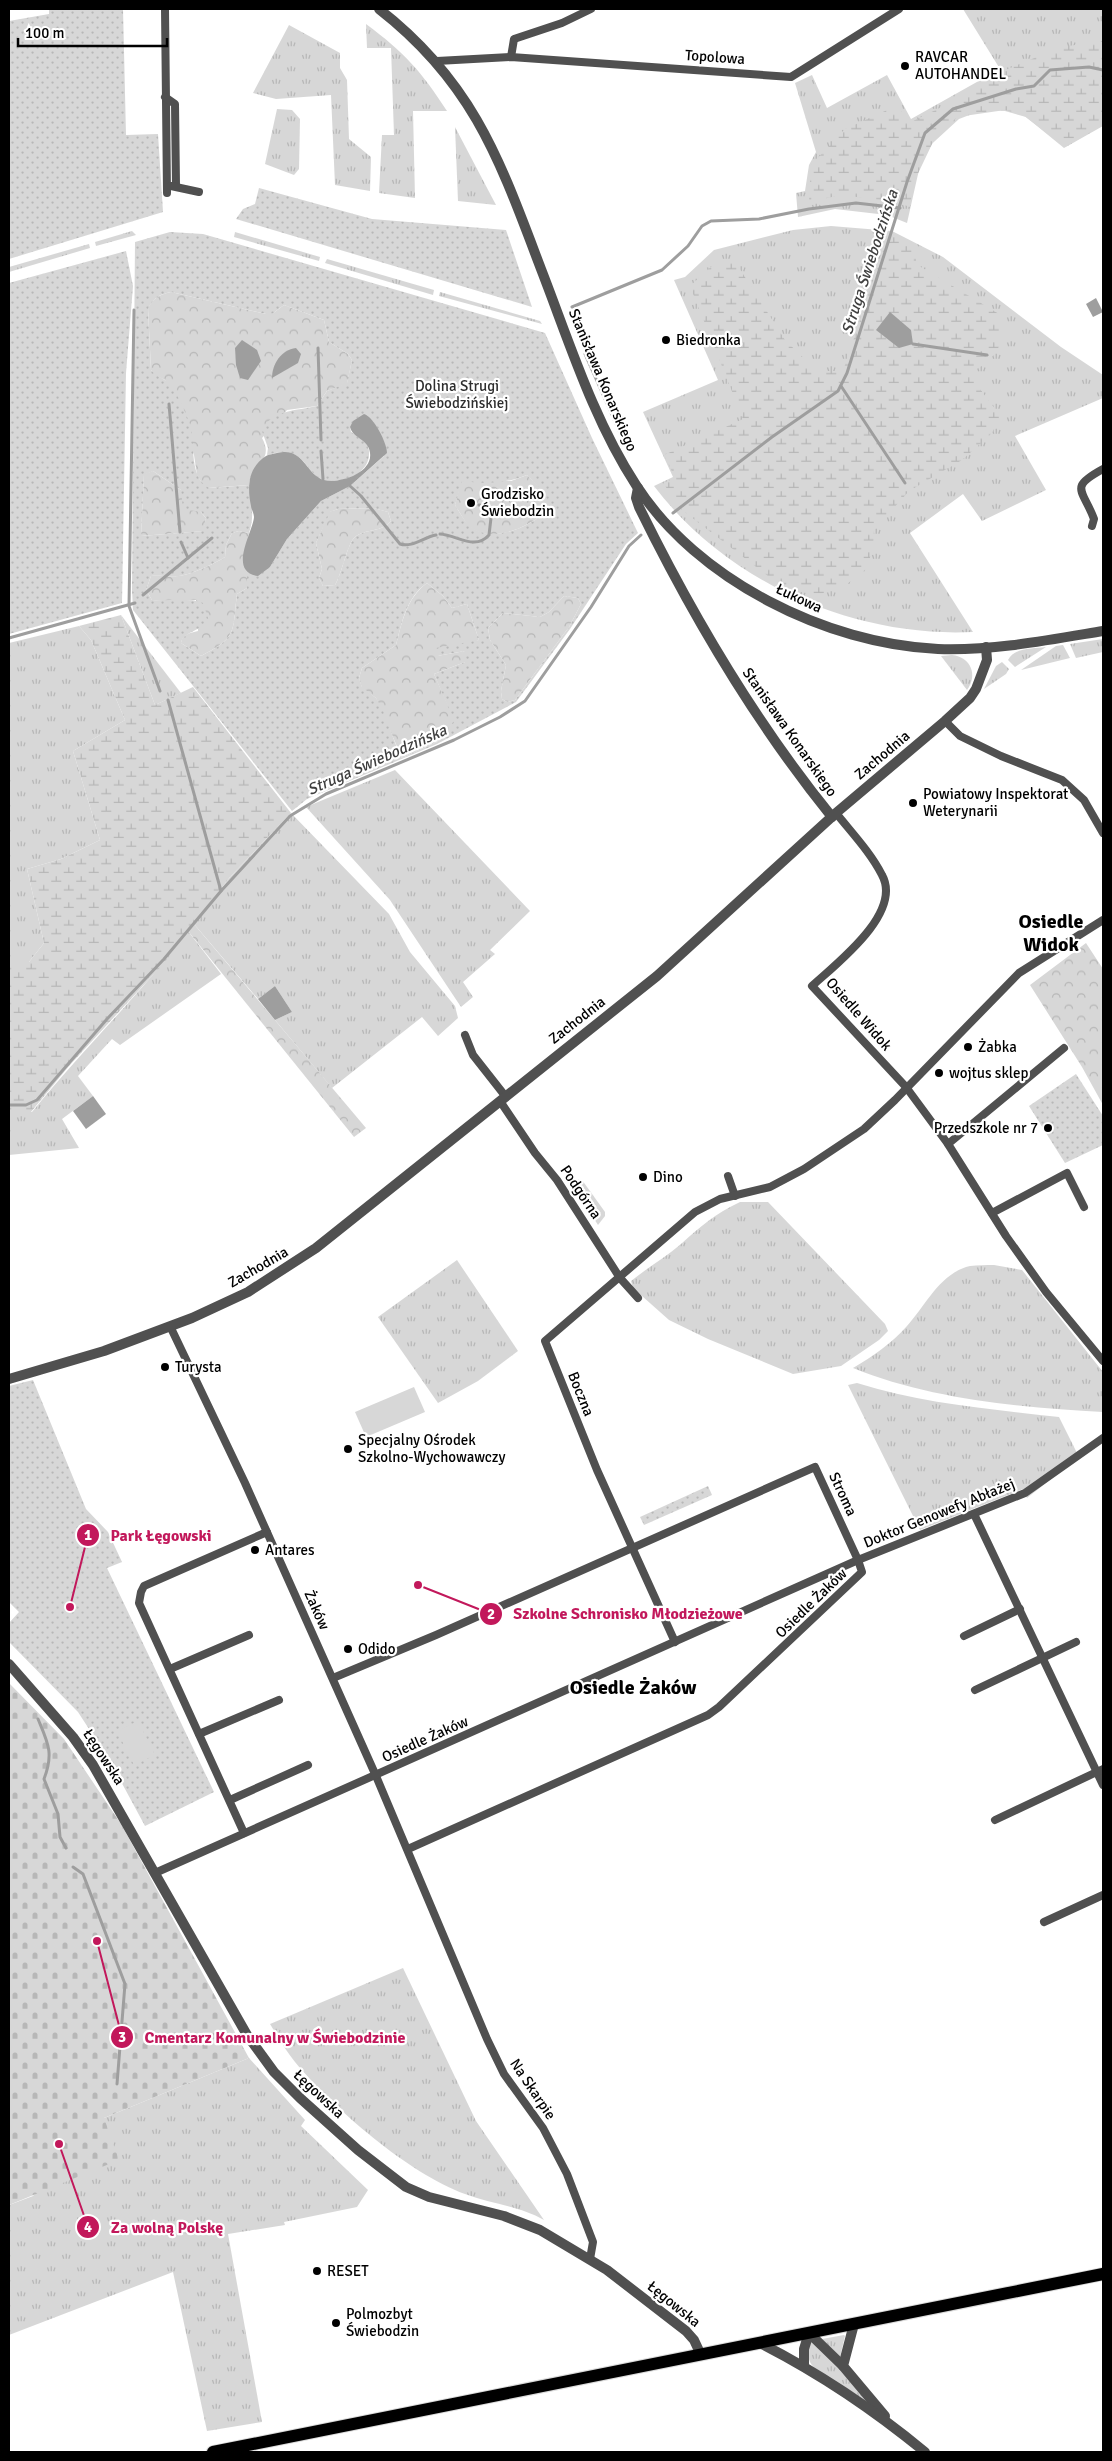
<svg xmlns="http://www.w3.org/2000/svg" width="1112" height="2461" viewBox="0 0 1112 2461" font-family="Signika,sans-serif">
<style>
.grass{fill:url(#grass-tufts)}
.forest{fill:url(#forest-crowns)}
.wetland{fill:url(#wetland-marsh)}
.cemetery{fill:url(#cemetery-stones)}
.park{fill:url(#park-dots);fill-rule:evenodd}
.pitch{fill:#d7d7d7}
.water{fill:#9e9e9e}
.lines{fill:none;stroke-linecap:round;stroke-linejoin:round}
.stream{stroke:#9e9e9e;stroke-width:3}
.primary-casing{stroke:#dbdbdb;stroke-width:14}
.minor{stroke:#505050;stroke-width:8}
.tertiary{stroke:#505050;stroke-width:10}
.primary{stroke:#000;stroke-width:12}
.poi-dot{fill:#000;stroke:#fff;stroke-width:2}
.labels{text-anchor:middle;dominant-baseline:central;stroke-width:4.5;stroke-linejoin:round;paint-order:stroke}
.street-label{font-size:15px;fill:#000;stroke:#fff}
.poi-label{font-size:15px;fill:#000;stroke:#fff;text-anchor:start}
.park-label{font-size:15px;fill:#2e2e2e;stroke:#fff}
.water-label{font-size:16px;font-style:italic;fill:#3f3f3f;stroke:#fff}
.district-label{font-size:20px;font-weight:bold;fill:#000;stroke:#fff}
.leader{fill:none;stroke:#c2185b;stroke-width:2}
.callout-dot{fill:#c2185b;stroke:#fff;stroke-width:2}
.mark-label{font-size:15px;text-anchor:middle;font-weight:bold;fill:#fff}
.callout-label{font-size:16px;text-anchor:middle;font-weight:bold;fill:#c2185b;stroke:#fff;stroke-width:4.5;stroke-linejoin:round;paint-order:stroke}
</style>
<defs>
<pattern id="grass-tufts" width="24" height="20" patternUnits="userSpaceOnUse" patternTransform="scale(1.25)"><rect width="24" height="20" fill="#d7d7d7"/><path d="M3 7l-1-3M5 7V3M7 7l1-3M15 17l-1-3M17 17v-4M19 17l1-3" fill="none" stroke="#b7b7b7"/></pattern>
<pattern id="forest-crowns" width="20" height="18" patternUnits="userSpaceOnUse" patternTransform="scale(1.25)"><rect width="20" height="18" fill="#d7d7d7"/><path d="M2 6a3 3 0 1 1 6 0M12 15a3 3 0 1 1 6 0" fill="none" stroke="#b7b7b7"/></pattern>
<pattern id="wetland-marsh" width="20" height="14" patternUnits="userSpaceOnUse" patternTransform="scale(1.25)"><rect width="20" height="14" fill="#d7d7d7"/><path d="M1 5h8M5 5V1M11 12h8M15 12V8" fill="none" stroke="#b7b7b7"/></pattern>
<pattern id="cemetery-stones" width="16" height="16" patternUnits="userSpaceOnUse" patternTransform="scale(1.25)"><rect width="16" height="16" fill="#d7d7d7"/><path d="M2 7V4a2 2 0 0 1 4 0v3zM10 15v-3a2 2 0 0 1 4 0v3z" fill="#b7b7b7"/></pattern>
<pattern id="park-dots" width="8" height="8" patternUnits="userSpaceOnUse" patternTransform="scale(1.25)"><rect width="8" height="8" fill="#d7d7d7"/><path d="M2 2h.1M6 6h.1" fill="none" stroke="#b7b7b7" stroke-width="1.8" stroke-linecap="round"/></pattern>
</defs>
<rect width="100%" height="100%" fill="#fff"/>
<g class="grass">
<path d="M963 9H1103V126L1064 148 1026 117 1005 111 985 109 959 119 923 152 907 223 887 215 835 209 798 217 796 193 805 191 809 165 816 152 795 83 812 75 827 108 887 75 911 119 1000 69Z"/>
<path d="M366 24C405 53 421 71 447 111H413L415 198 379 193 382 135H394L391 48H367Z"/>
<path d="M289 25 340 53V68L347 80 349 139 371 157 370 191 335 185 331 95 276 99 253 93Z"/>
<path d="M277 109 292 110 300 119 299 169 294 175 265 164Z"/>
<path d="M455 127 496 205 458 201Z"/>
<path d="M831 226 892 231 943 257 1061 347 1103 375V398L1015 436 1046 490 982 521 963 494 910 533 973 632C853 638 727 582 654 486L673 477 643 412 718 380 674 280 685 277 714 250 793 230Z"/>
<path d="M132 231 136 235 96 246 95 242Z"/>
<path d="M235 232 320 257 319 261 234 237Z"/>
<path d="M89 244 90 248 9 272V267Z"/>
<path d="M327 259 434 290 433 295 325 263Z"/>
<path d="M440 292 540 321 542 324 439 296Z"/>
<path d="M121 615 181 693 155 705Z"/>
<path d="M79 626 91 640 125 720 73 751 100 840 61 859 27 869 44 943 29 962H9V643Z"/>
<path d="M1103 639V652L1076 658 1070 644Z"/>
<path d="M1063 645 1070 658 1021 670 1056 646Z"/>
<path d="M1046 647 1015 667 1008 660C1015 647 1033 649 1046 647Z"/>
<path d="M952 655C971 657 978 675 967 690L941 656Z"/>
<path d="M1002 662 1009 669 1006 674 984 689 996 666Z"/>
<path d="M395 770 530 911 490 950 495 954 463 982 473 997 461 1007 390 900 306 807Z"/>
<path d="M291 813 389 914 410 952 455 1006 458 1018 438 1036 422 1017 332 1088 275 1020 292 1012 275 986 258 999 194 924 230 877Z"/>
<path d="M188 931 221 974 120 1045 112 1039 78 1076 93 1096 62 1119 79 1148 9 1155V1112H32C82 1050 140 995 188 931Z"/>
<path d="M575 1179 582 1180 605 1212V1216L598 1225 570 1181Z"/>
<path d="M740 1202H768L885 1324 888 1331 879 1340 841 1366 793 1374 708 1339 669 1320 633 1288 631 1281C647 1268 666 1257 681 1244 701 1226 715 1214 740 1202Z"/>
<path d="M457 1260 518 1351 478 1381 438 1403 378 1317Z"/>
<path d="M994 1265 1022 1270 1103 1372V1412C1022 1408 929 1399 853 1368 873 1356 891 1344 907 1326 926 1305 940 1273 970 1266 978 1265 986 1265 994 1265Z"/>
<path d="M857 1383C923 1404 991 1409 1059 1417L1079 1457 1027 1498 1023 1489 920 1530 848 1385Z"/>
<path d="M403 1968 476 2121 544 2220C520 2206 491 2204 465 2194 408 2173 334 2109 295 2062 286 2051 278 2037 270 2024Z"/>
<path d="M249 2058 305 2120 301 2126 368 2190 357 2207 284 2222 285 2225 228 2234 262 2422 207 2431 173 2272 9 2335V2205L33 2196 104 2118Z"/>
<path d="M844 2335 845 2336 840 2357 822 2339Z"/>
<path d="M813 2341 883 2415C869 2406 816 2375 810 2362 807 2355 809 2349 810 2342Z"/>
</g>
<g class="forest">
<path d="M171 292 266 314H272L284 305 324 320 329 342 348 354 352 360 347 384 327 391 317 406 287 410 262 438C275 462 251 463 249 485L208 488 203 485 197 475 194 455 165 380 154 375 151 370 148 308C154 297 159 295 171 292Z"/>
<path d="M153 471 181 490 206 518 204 531 141 536 144 474Z"/>
<path d="M527 475 545 492 547 511C529 527 489 546 468 525 463 519 459 511 455 505L461 481H511Z"/>
<path d="M374 508 388 512 391 521C381 533 366 528 355 537 347 544 342 574 335 585L323 586 319 578 322 569 316 543 329 512 338 509Z"/>
<path d="M239 531 249 533 245 567 247 570V588L237 594C232 633 238 637 201 656L181 643C182 634 190 633 198 631L196 600 174 602 152 600 146 590 151 576C161 575 174 578 184 575 196 572 214 564 225 557L226 545 232 533Z"/>
<path d="M427 583 443 596 452 608 467 604 479 640 437 656 465 651V662L434 674 455 721 437 742 402 758 376 698 362 688 359 678 362 668 396 645C402 622 406 599 427 583Z"/>
<path d="M564 596 578 598 581 604 569 627 515 700 507 702 502 699 501 691 506 665 490 640 488 628 503 613 540 617 549 612Z"/>
<path d="M194 924 366 1128 354 1137 188 931Z"/>
<path d="M1086 943 1103 969V1105L1082 1067 1030 985Z"/>
</g>
<g class="wetland">
<path d="M1103 41V125L1065 147 1023 115 1005 110 957 117 933 142 913 184 910 207 896 202 841 195 809 202 811 165 845 129 896 106 911 122 954 101 1003 71 1061 47Z"/>
<path d="M889 233 916 248V264L999 314C1006 350 997 354 969 375L1003 419 989 436 962 460 909 491 874 530 873 549 866 569 847 584 819 595 796 591 768 576 682 510 663 483 675 478 664 455 743 419 690 286 714 264 736 263 785 340 817 371H843Z"/>
<path d="M121 615 155 705 193 687 291 813 230 877 164 963 69 1066 31 1112H9V962H29L44 943 27 869 61 859 100 840 73 751 125 720 91 640 79 626Z"/>
</g>
<path class="cemetery" d="M9 1683 64 1739 121 1824 249 2058 104 2118 119 2160 9 2205Z"/>
<g class="park">
<path d="M49 9H123L126 135 158 134 163 212 9 259V21L49 14Z"/>
<path d="M259 188 372 219 506 230 532 307 236 219 243 209 255 204Z"/>
<path d="M170 232 203 234 545 333 592 438 638 533 626 544 570 629 516 702 437 744 307 799 292 811 133 610 132 590 135 242ZM171 292 266 314H272L284 305 324 320 329 342 348 354 352 360 347 383 327 391 317 406C297 411 271 409 262 431L268 448 267 455C276 453 285 450 293 454 307 459 311 478 325 480 349 484 377 469 367 443L351 432 350 427 373 421 385 444 384 456 350 486 321 501 287 539 270 567 251 573 247 570V588L237 594C232 633 238 637 201 656L181 643C182 633 201 630 209 621L203 603C194 598 166 601 152 600L146 590 151 576C161 575 174 578 184 575 196 572 214 564 225 557L226 545 232 533 239 531 249 533C255 516 251 503 249 485L209 488C189 477 195 446 191 428 189 419 175 388 169 383 162 377 156 377 151 370L148 309C154 297 159 295 171 292ZM153 471 181 490 183 509 201 512 206 518 203 531 141 536 144 475ZM527 475 544 492 547 511C529 527 489 546 468 524 463 519 459 511 455 505L462 481C485 484 505 484 527 475ZM373 508 388 512 391 521C381 533 366 528 355 537 347 544 342 574 335 585L323 586 319 578 322 569 316 543 330 512 338 509ZM427 583 443 596 452 608 467 604 479 640 436 648 437 656 465 651V662L434 674 454 721 437 742 402 758 399 753 382 708 376 698 362 687 359 678 362 668 396 645C402 622 406 598 427 583ZM564 596 578 598 581 604 569 627 515 700 507 702 502 699 501 691 506 665 490 640 488 628 503 613 540 617 549 612Z"/>
<path d="M126 251 133 286 126 373 122 603 9 634V283Z"/>
<path d="M1076 1074 1103 1116V1145L1065 1163 1029 1106Z"/>
<path d="M33 1380 86 1509 108 1532 122 1562 107 1568 214 1792 145 1826 111 1763 78 1712 9 1642V1623L19 1612 9 1602V1386Z"/>
<path d="M708 1486 712 1495 644 1525 640 1517Z"/>
</g>
<g class="pitch">
<path d="M414 1387 425 1412 366 1437 355 1412Z"/>
<path d="M138 1721 155 1755 134 1765 117 1731Z"/>
</g>
<g class="water">
<path d="M1096 298 1103 312 1093 317 1086 304Z"/>
<path d="M890 312 911 330 913 344 899 348 876 330Z"/>
<path d="M242 340 257 350 261 361 248 380 240 378 236 365 235 348Z"/>
<path d="M296 348 301 354 298 363 272 378C272 364 281 350 296 348Z"/>
<path d="M364 414C374 417 387 443 387 453L350 486 321 501 287 539 270 567 258 576C227 572 253 532 254 517 254 513 251 509 251 506 247 486 248 468 266 456 269 454 274 454 277 453 304 446 305 474 324 480 339 484 373 473 370 453 369 439 353 439 350 427L353 421Z"/>
<path d="M275 986 292 1012 275 1020 258 999Z"/>
<path d="M93 1096 106 1114 86 1129 73 1111Z"/>
</g>
<g class="lines">
<g class="stream">
<path d="M572 307 662 270 688 246 702 226 711 221 759 219 809 209 856 203 900 208"/>
<path d="M134 310 129 606 160 691"/>
<path d="M913 344 987 355"/>
<path d="M318 348 321 440"/>
<path d="M585 354 628 451"/>
<path d="M841 386 905 483"/>
<path d="M169 404 180 532"/>
<path d="M321 451 323 479"/>
<path d="M350 486 360 495"/>
<path d="M361 496 400 544C412 548 424 537 436 535"/>
<path d="M479 505 486 506 492 515"/>
<path d="M673 513 772 437 838 391 847 373 907 182 925 133 953 109 1016 89 1034 86 1050 70 1089 67 1103 70"/>
<path d="M440 534C457 535 475 551 489 535L491 518"/>
<path d="M181 542 188 558"/>
<path d="M143 595 212 538"/>
<path d="M9 638 135 603"/>
<path d="M168 700 221 891"/>
<path d="M9 1105H26L37 1100 107 1019 164 959 221 891 290 816 326 794 454 740 500 717 525 701 591 607 629 546 641 535"/>
<path d="M38 1719C48 1743 54 1753 44 1779L58 1814 60 1837 66 1848"/>
<path d="M73 1867 83 1874 125 1984 117 2084"/>
</g>
<defs>
<path id="primary" d="M213 2452 1103 2274"/>
</defs>
<use href="#primary" class="primary-casing"/>
<g class="minor">
<path d="M165 9 167 193"/>
<path d="M511 57 514 39 562 23 591 9"/>
<path d="M437 61 511 57 791 77 899 9"/>
<path d="M165 97 175 104 176 186"/>
<path d="M171 186 199 192"/>
<path d="M1092 526 1094 519C1083 489 1068 488 1103 469"/>
<path d="M945 721 960 736 1001 756 1062 780 1084 800 1103 833"/>
<path d="M836 813C852 833 871 853 882 875 903 913 836 964 812 986L906 1087 948 1144 1006 1236 1046 1292 1103 1361"/>
<path d="M465 1035 473 1055 506 1097"/>
<path d="M500 1101 535 1153 557 1180 620 1278 638 1298"/>
<path d="M948 1144 1064 1048"/>
<path d="M728 1176 735 1196"/>
<path d="M992 1213 1067 1173 1084 1207"/>
<path d="M170 1326 245 1483 376 1776 487 2039 504 2074 543 2128 567 2174 593 2242 590 2259"/>
<path d="M974 1514 1103 1785"/>
<path d="M964 1636 1020 1609"/>
<path d="M675 1642 597 1470 545 1341 695 1212 720 1199 770 1187 804 1169 864 1129 895 1100 1019 973 1103 920"/>
<path d="M170 1669 249 1635"/>
<path d="M333 1678 436 1635 815 1467 858 1560 862 1572 719 1707 708 1715 408 1849"/>
<path d="M975 1690 1076 1642"/>
<path d="M199 1734 279 1700"/>
<path d="M230 1800 308 1765"/>
<path d="M995 1820 1103 1769"/>
<path d="M244 1833 139 1603 141 1592 144 1586 267 1532"/>
<path d="M155 1873 858 1560 1025 1493 1103 1438"/>
<path d="M1044 1922 1103 1895"/>
</g>
<g class="tertiary">
<path d="M379 9C474 83 500 161 541 269 569 341 593 419 636 485 697 580 826 644 938 649 992 651 1049 640 1103 631"/>
<path d="M638 488 636 498 639 507C693 617 755 722 832 817"/>
<path d="M9 1379 104 1351 192 1318 248 1292 316 1248 657 976 836 813 945 721 970 698 976 689 987 660 986 647"/>
<path d="M9 1664 73 1737 93 1765 247 2035 274 2072 300 2098 358 2150 406 2187 429 2197 504 2216 540 2230 607 2270 686 2331 694 2340 701 2355"/>
<path d="M854 2324 843 2366 885 2416"/>
<path d="M760 2343C819 2373 874 2410 925 2452"/>
<path d="M804 2366V2349L809 2333 843 2366"/>
</g>
<use href="#primary" class="primary"/>
</g>
<g class="poi-dot">
<circle cx="905" cy="66" r="5"/>
<circle cx="666" cy="340" r="5"/>
<circle cx="471" cy="503" r="5"/>
<circle cx="913" cy="803" r="5"/>
<circle cx="968" cy="1047" r="5"/>
<circle cx="939" cy="1073" r="5"/>
<circle cx="1048" cy="1128" r="5"/>
<circle cx="643" cy="1177" r="5"/>
<circle cx="165" cy="1367" r="5"/>
<circle cx="348" cy="1449" r="5"/>
<circle cx="255" cy="1550" r="5"/>
<circle cx="348" cy="1649" r="5"/>
<circle cx="317" cy="2271" r="5"/>
<circle cx="336" cy="2323" r="5"/>
</g>
<g class="labels">
<g class="street-label">
<text transform="translate(715 57) rotate(4)">Topolowa</text>
<text transform="translate(603 380) rotate(67)">Stanisława Konarskiego</text>
<text transform="translate(799 598) rotate(25)">Łukowa</text>
<text transform="translate(790 732) rotate(55)">Stanisława Konarskiego</text>
<text transform="translate(882 755) rotate(-40)">Zachodnia</text>
<text transform="translate(859 1014) rotate(49)">Osiedle Widok</text>
<text transform="translate(577 1020) rotate(-38)">Zachodnia</text>
<text transform="translate(581 1192) rotate(56)">Podgórna</text>
<text transform="translate(258 1267) rotate(-30)">Zachodnia</text>
<text transform="translate(581 1394) rotate(68)">Boczna</text>
<text transform="translate(843 1494) rotate(65)">Stroma</text>
<text transform="translate(939 1513) rotate(-22)">Doktor Genowefy Abłażej</text>
<text transform="translate(811 1603) rotate(-44)">Osiedle Żaków</text>
<text transform="translate(317 1610) rotate(66)">Żaków</text>
<text transform="translate(425 1739) rotate(-24)">Osiedle Żaków</text>
<text transform="translate(104 1757) rotate(57)">Łęgowska</text>
<text transform="translate(533 2089) rotate(56)">Na Skarpie</text>
<text transform="translate(319 2094) rotate(43)">Łęgowska</text>
<text transform="translate(674 2304) rotate(39)">Łęgowska</text>
</g>
<g class="poi-label">
<text x="915" y="57">RAVCAR<tspan x="915" dy="17">AUTOHANDEL</tspan></text>
<text x="676" y="340">Biedronka</text>
<text x="481" y="494">Grodzisko<tspan x="481" dy="17">Świebodzin</tspan></text>
<text x="923" y="794">Powiatowy Inspektorat<tspan x="923" dy="17">Weterynarii</tspan></text>
<text x="978" y="1047">Żabka</text>
<text x="949" y="1073">wojtus sklep</text>
<text x="1038" y="1128" text-anchor="end">Przedszkole nr 7</text>
<text x="653" y="1177">Dino</text>
<text x="175" y="1367">Turysta</text>
<text x="358" y="1440">Specjalny Ośrodek<tspan x="358" dy="17">Szkolno-Wychowawczy</tspan></text>
<text x="265" y="1550">Antares</text>
<text x="358" y="1649">Odido</text>
<text x="327" y="2271">RESET</text>
<text x="346" y="2314">Polmozbyt<tspan x="346" dy="17">Świebodzin</tspan></text>
</g>
<g class="park-label">
<text x="457" y="386">Dolina Strugi<tspan x="457" dy="17">Świebodzińskiej</tspan></text>
</g>
<g class="water-label">
<text transform="translate(870 262) rotate(-72)">Struga Świebodzińska</text>
<text transform="translate(377 760) rotate(-24)">Struga Świebodzińska</text>
</g>
<g class="district-label">
<text x="1051" y="921">Osiedle<tspan x="1051" dy="23">Widok</tspan></text>
<text x="633" y="1687">Osiedle Żaków</text>
</g>
</g>
<path class="leader" d="M70 1607L88 1535M418 1585L491 1614M97 1941L122 2037M59 2144L88 2227"/>
<g class="callout-dot">
<circle cx="70" cy="1607" r="5"/>
<circle cx="418" cy="1585" r="5"/>
<circle cx="97" cy="1941" r="5"/>
<circle cx="59" cy="2144" r="5"/>
<circle cx="88" cy="1535" r="12"/>
<circle cx="491" cy="1614" r="12"/>
<circle cx="122" cy="2037" r="12"/>
<circle cx="88" cy="2227" r="12"/>
</g>
<g class="mark-label">
<text x="88" y="1540">1</text>
<text x="491" y="1619">2</text>
<text x="122" y="2042">3</text>
<text x="88" y="2232">4</text>
</g>
<g class="callout-label">
<text x="161" y="1541">Park Łęgowski</text>
<text x="628" y="1619">Szkolne Schronisko Młodzieżowe</text>
<text x="275" y="2043">Cmentarz Komunalny w Świebodzinie</text>
<text x="167" y="2233">Za wolną Polskę</text>
</g>
<rect width="1112" height="2461" fill="none" stroke="#000000" stroke-width="20"/>
<path d="M18 38v8h149v-8" fill="none" stroke="#000000" stroke-width="2.5"/>
<text x="25" y="38" font-size="15" fill="#000000" stroke="#ffffff" stroke-width="4" paint-order="stroke">100 m</text>
</svg>
